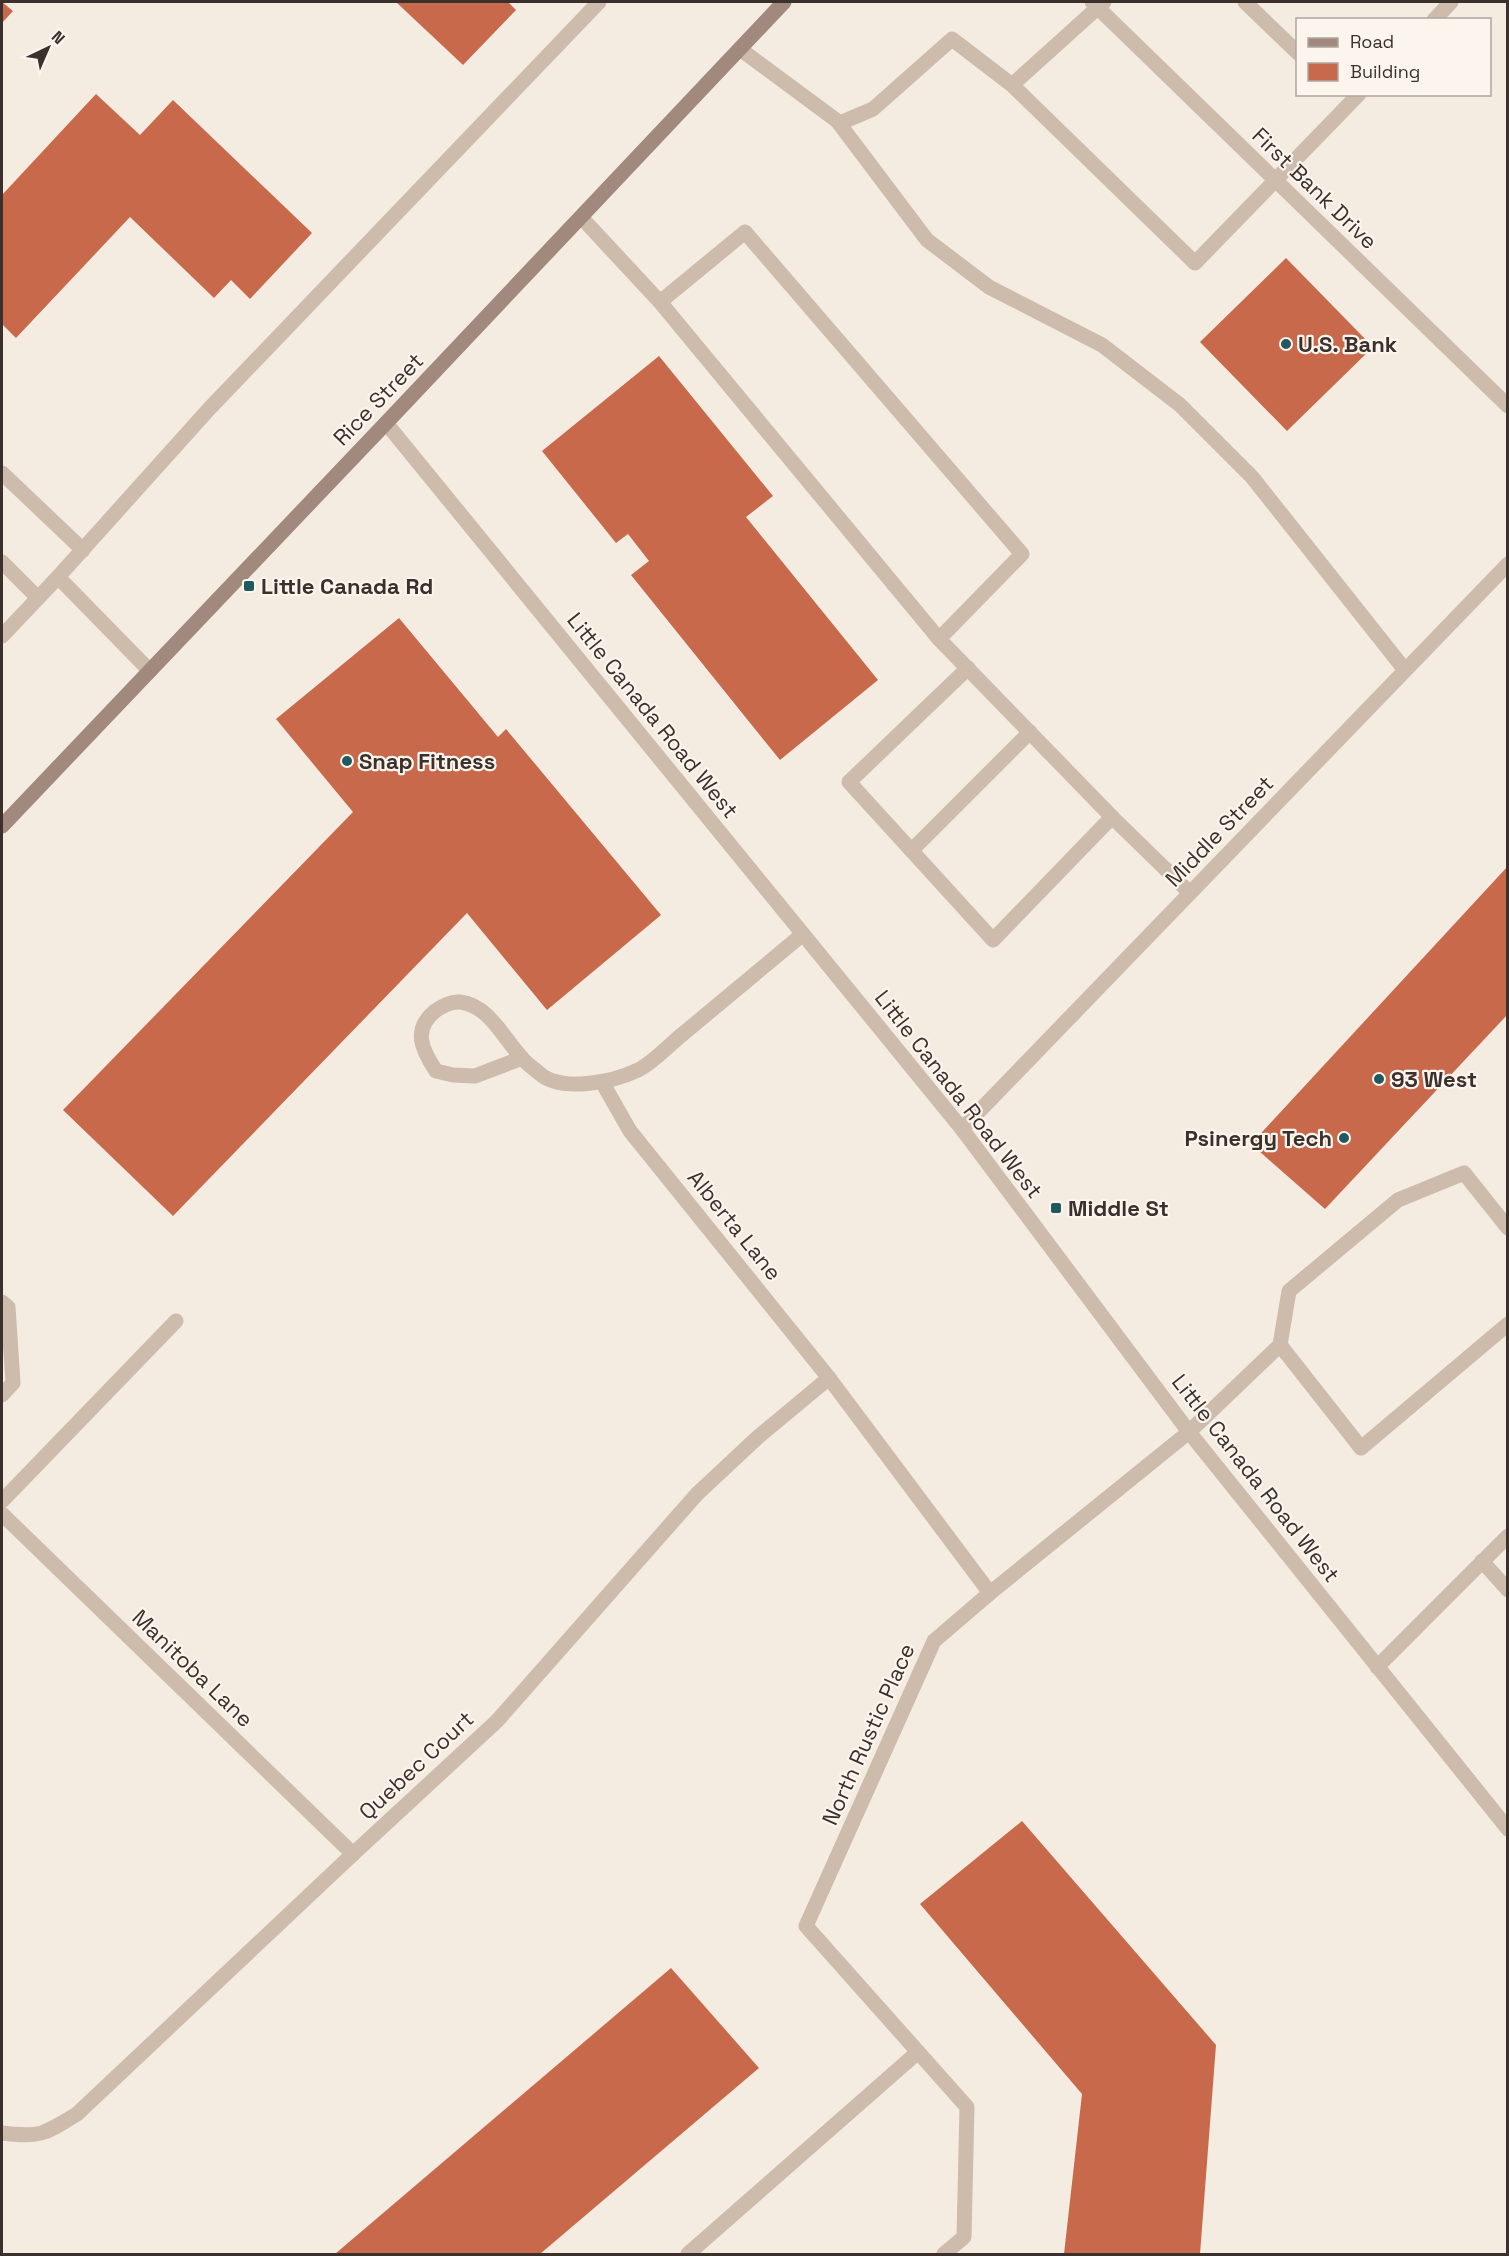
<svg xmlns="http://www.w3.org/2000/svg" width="1509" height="2256" viewBox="0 0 1509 2256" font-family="'Space Grotesk',sans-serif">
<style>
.building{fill:#c8694b}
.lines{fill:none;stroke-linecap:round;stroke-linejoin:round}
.service{stroke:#cdbbac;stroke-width:15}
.minor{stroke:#cdbbac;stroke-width:15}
.tertiary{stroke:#cdbbac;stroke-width:15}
.secondary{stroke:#a18a7d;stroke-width:15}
.poi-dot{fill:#1f5a5e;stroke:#fbf5ee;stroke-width:2}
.labels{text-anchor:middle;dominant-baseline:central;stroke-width:4.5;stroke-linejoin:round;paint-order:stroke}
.street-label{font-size:22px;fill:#3b302b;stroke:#fbf5ee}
.poi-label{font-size:22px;font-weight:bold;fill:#3b302b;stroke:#fbf5ee;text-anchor:start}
</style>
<rect width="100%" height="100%" fill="#f4ebe1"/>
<g class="building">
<path d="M2 2 13 11 2 23Z"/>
<path d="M396 2H508L516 10 463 65Z"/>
<path d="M96 94 140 135 173 100 312 233 250 299 231 280 214 298 130 217 16 338 2 324V195Z"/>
<path d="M1286 258 1373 347 1287 431 1200 342Z"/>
<path d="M659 356 773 496 746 517 878 680 780 760 631 575 649 561 628 534 616 543 542 451Z"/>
<path d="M399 618 498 737 506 729 661 915 547 1010 467 913 173 1216 63 1110 353 812 276 719Z"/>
<path d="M1508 866V1014L1325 1209 1251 1144Z"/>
<path d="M1022 1821 1216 2045 1200 2254H1064L1082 2094 920 1904Z"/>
<path d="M671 1968 759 2068 540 2254H335Z"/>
</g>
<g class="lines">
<g class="service">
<path d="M1245 2 1298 53"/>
<path d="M1434 20 1451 2"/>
<path d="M740 49 840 123 873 109 952 39 1012 85 1195 263 1359 94"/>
<path d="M1012 85 1104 2"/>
<path d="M838 122 927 240 989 287 1102 345 1180 405 1252 477 1405 670"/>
<path d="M581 217 660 302 745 232 1022 554 939 639 1112 817 1190 893"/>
<path d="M660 302 939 639"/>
<path d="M2 473 83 550"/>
<path d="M2 562 38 598"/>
<path d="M58 577 209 409 599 2"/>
<path d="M2 636 58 577 150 671"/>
<path d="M968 668 849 782 993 940 1112 817"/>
<path d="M912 850 1030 732"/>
<path d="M522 1058 475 1076 453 1075 436 1071C422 1050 412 1030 435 1011 442 1006 450 1001 460 1002 489 1005 504 1039 522 1058 527 1064 533 1068 539 1073 561 1093 613 1082 638 1070 653 1063 671 1043 684 1033 724 1000 763 967 803 934"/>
<path d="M602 1082 630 1131 829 1378 990 1593"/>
<path d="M2 1302 8 1307 13 1383 2 1395"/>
<path d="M1280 1345 1361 1448 1508 1324"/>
<path d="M1189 1432 1280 1345 1289 1291 1398 1200 1464 1173 1508 1228"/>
<path d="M2 1501 176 1321"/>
<path d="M2 1514 353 1854"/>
<path d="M1482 1561 1508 1590"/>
<path d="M1377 1667 1508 1536"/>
<path d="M2 2133C40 2138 45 2134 77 2114L353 1854 497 1721 697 1494 758 1437 829 1378"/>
</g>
<g class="minor">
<path d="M1092 2 1508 406"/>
<path d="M962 1129 1508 564"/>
<path d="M688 2254 918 2052"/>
<path d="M944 2254 964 2237 967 2107 806 1926 934 1641 990 1593 1189 1432"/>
</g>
<path class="tertiary" d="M386 423 962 1129 1189 1432 1508 1829"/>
<path class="secondary" d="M2 826 386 423 784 2"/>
</g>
<g class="poi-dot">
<circle cx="1286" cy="344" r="6"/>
<rect x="243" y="580" width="12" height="12" rx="3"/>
<circle cx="347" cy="761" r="6"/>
<circle cx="1379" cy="1079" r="6"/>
<circle cx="1344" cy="1138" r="6"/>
<rect x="1050" y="1202" width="12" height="12" rx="3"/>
</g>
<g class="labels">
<g class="street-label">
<text transform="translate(1315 188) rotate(44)">First Bank Drive</text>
<text transform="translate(378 399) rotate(-46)">Rice Street</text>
<text transform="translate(653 715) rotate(51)">Little Canada Road West</text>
<text transform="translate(1219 831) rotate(-46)">Middle Street</text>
<text transform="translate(959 1094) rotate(52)">Little Canada Road West</text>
<text transform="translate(735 1225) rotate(51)">Alberta Lane</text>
<text transform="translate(1256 1478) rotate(52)">Little Canada Road West</text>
<text transform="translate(193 1668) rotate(44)">Manitoba Lane</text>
<text transform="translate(868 1734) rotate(-66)">North Rustic Place</text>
<text transform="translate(416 1765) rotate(-43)">Quebec Court</text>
</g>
<g class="poi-label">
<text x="1298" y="344">U.S. Bank</text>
<text x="261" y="586">Little Canada Rd</text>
<text x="359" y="761">Snap Fitness</text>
<text x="1391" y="1079">93 West</text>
<text x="1332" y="1138" text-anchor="end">Psinergy Tech</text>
<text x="1068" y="1208">Middle St</text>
</g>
</g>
<rect width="1509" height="2256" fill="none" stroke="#3b302b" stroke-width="6"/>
<rect x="1296" y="18" width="195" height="78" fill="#fbf5ee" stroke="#aea6a0" stroke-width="1.5"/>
<rect x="1308" y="38" width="30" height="9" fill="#a18a7d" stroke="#aea6a0" stroke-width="1.5"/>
<text x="1350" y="48" font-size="18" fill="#3b302b">Road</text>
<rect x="1308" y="63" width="30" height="18" fill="#c8694b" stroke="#aea6a0" stroke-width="1.5"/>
<text x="1350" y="78" font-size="18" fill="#3b302b">Building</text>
<g transform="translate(48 48) rotate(44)" stroke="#fbf5ee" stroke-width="4.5" paint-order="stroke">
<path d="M0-4.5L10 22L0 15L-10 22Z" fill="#3b302b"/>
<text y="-9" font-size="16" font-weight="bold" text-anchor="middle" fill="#3b302b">N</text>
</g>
</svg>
